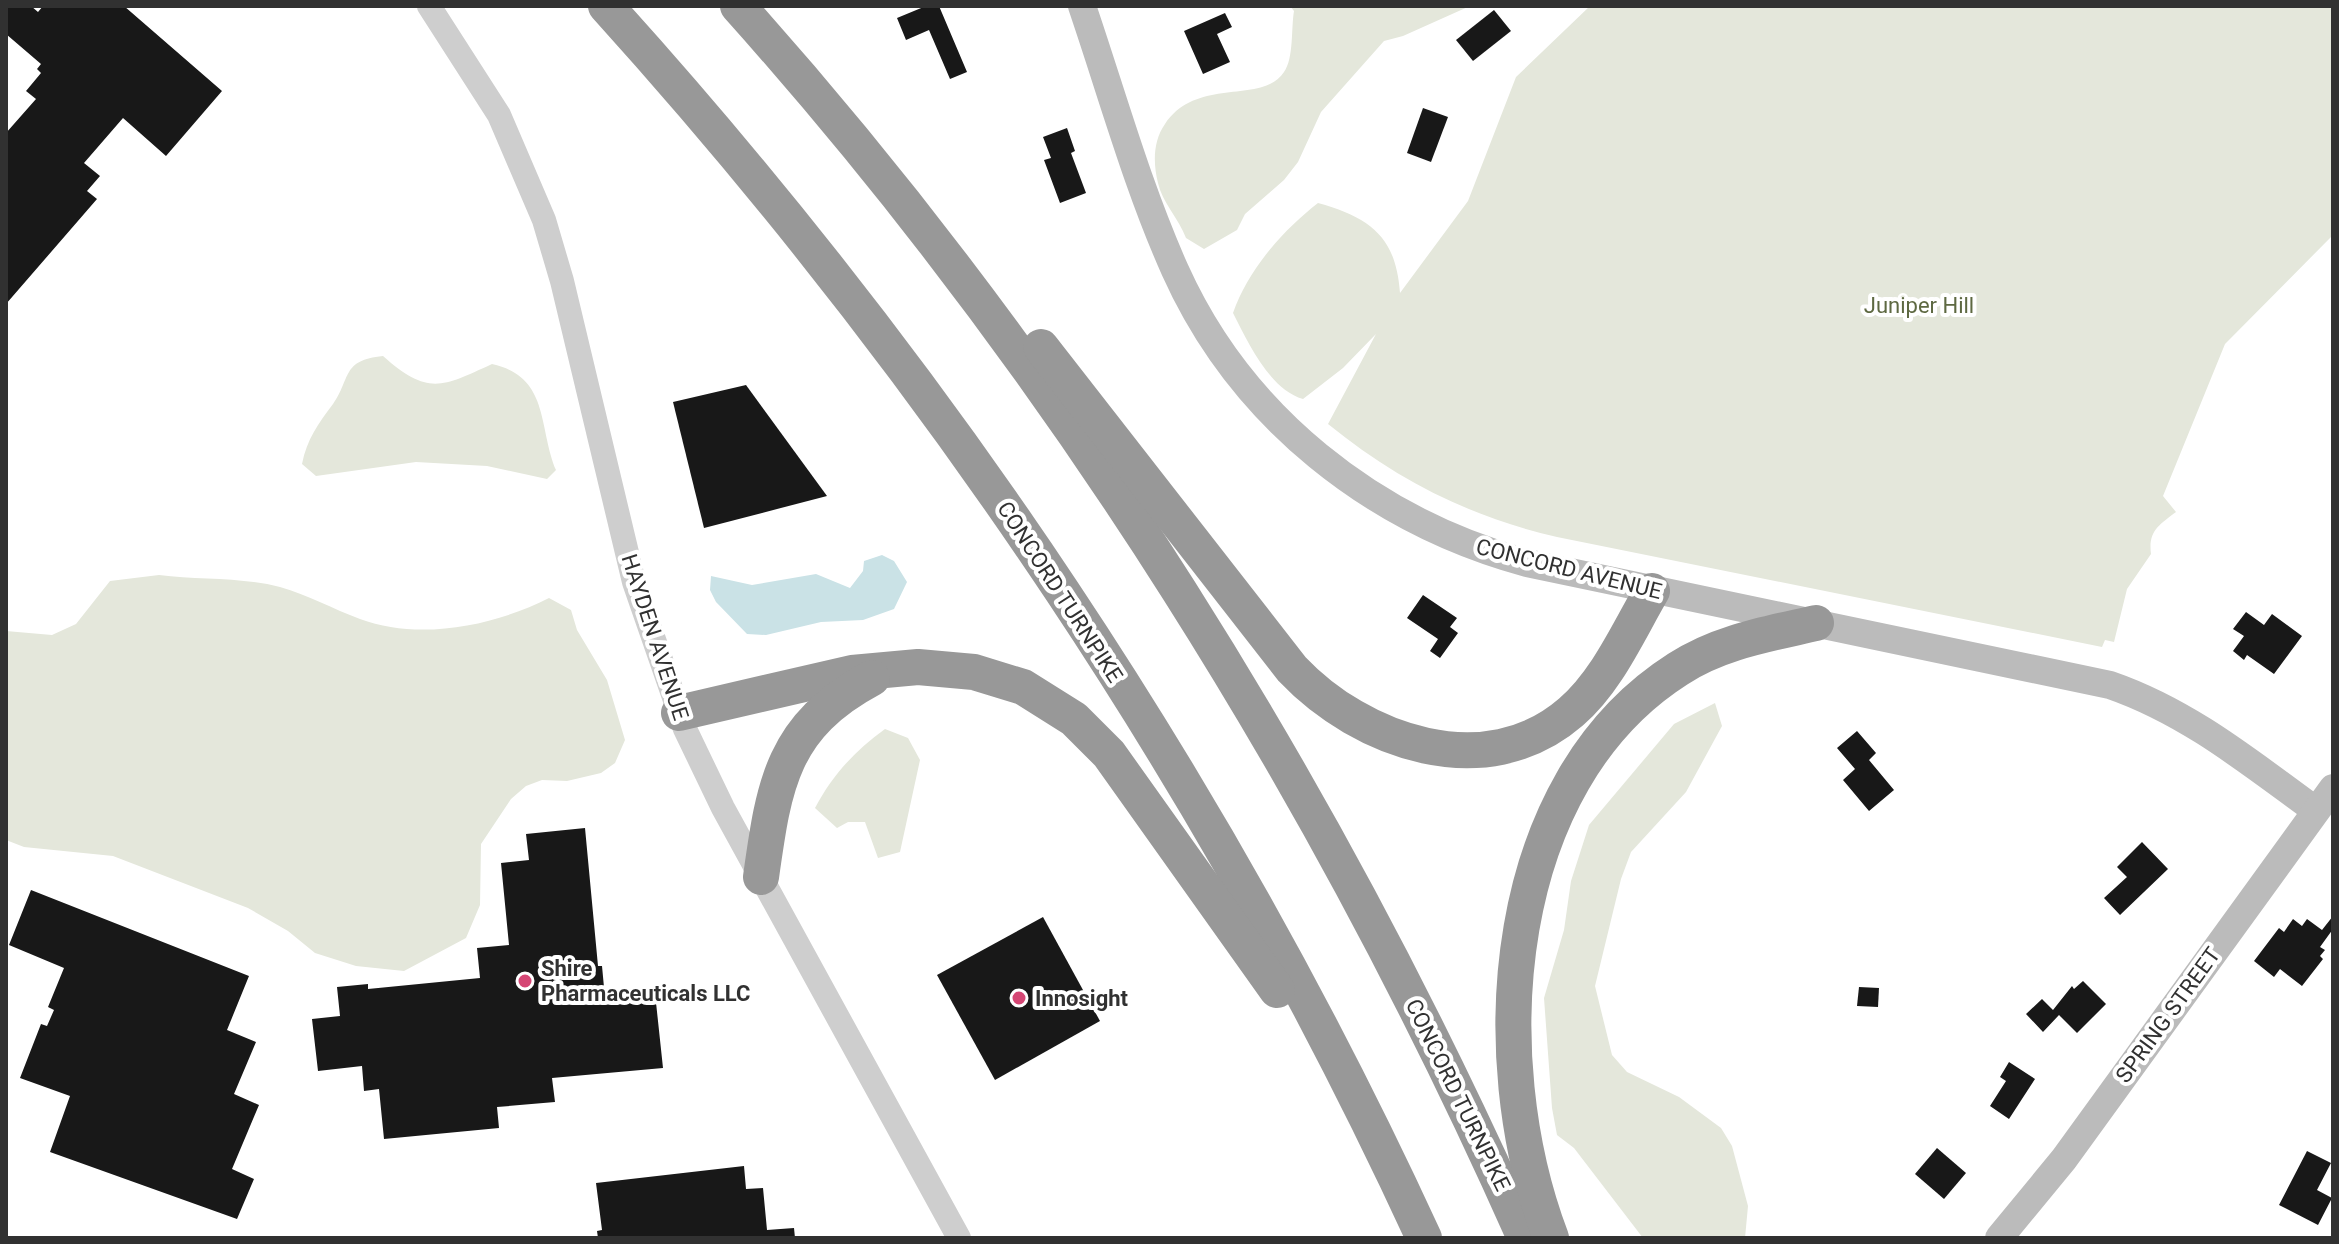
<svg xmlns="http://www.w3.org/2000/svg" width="2339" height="1244" viewBox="0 0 2339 1244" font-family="Roboto,sans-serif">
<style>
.green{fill:#e4e7db}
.water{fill:#cae2e6}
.building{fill:#181818}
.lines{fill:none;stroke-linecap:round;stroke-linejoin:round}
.tertiary{stroke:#cecece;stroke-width:24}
.secondary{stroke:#bbb;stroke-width:28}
.motorway{stroke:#989898;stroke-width:36}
.poi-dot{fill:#d54674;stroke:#fff;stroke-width:3}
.labels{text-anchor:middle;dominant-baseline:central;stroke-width:8;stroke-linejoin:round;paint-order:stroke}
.park-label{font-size:22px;fill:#5e6942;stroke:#fff}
.street-label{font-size:22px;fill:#313131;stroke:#fff}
.poi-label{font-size:22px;font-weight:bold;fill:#313131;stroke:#fff;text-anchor:start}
</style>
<rect width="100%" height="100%" fill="#fff"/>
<g class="green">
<path d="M1290 6H1470L1403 36 1384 41 1321 112 1298 162 1284 180 1245 214 1237 230 1204 249 1186 238C1179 219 1162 202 1158 183 1153 163 1153 141 1165 124 1197 76 1263 105 1284 72 1294 58 1291 28 1294 11Z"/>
<path d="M1590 6H2333V235L2225 344 2163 496 2176 512C2159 525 2148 531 2151 554L2127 589 2114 642 2105 640 2102 647 1557 537C1470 517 1397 480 1328 424L1376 334 1343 368 1303 399C1269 389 1248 342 1233 313 1248 270 1282 231 1318 203 1372 218 1396 238 1400 293L1468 201 1516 77Z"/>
<path d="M383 356C428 396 442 387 492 364 550 377 538 427 556 470L547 479 487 466 416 462 316 476 302 464C307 439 318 424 333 404 351 379 341 360 383 356Z"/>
<path d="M159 575C198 580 242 577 280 587 308 595 333 609 360 619 419 641 494 626 549 598L571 610 577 630 607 680 625 740 615 763 601 773 567 781 542 780 526 786 511 799 481 844 480 905 466 938 404 971 356 966 315 953 288 931 248 908 113 856 24 847 6 840V631L52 635 76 624 110 581Z"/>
<path d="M1715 703 1722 726 1686 792 1631 852 1621 879 1595 986 1612 1055 1627 1072 1679 1097 1721 1128 1732 1146 1748 1206 1745 1238H1643L1574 1148 1557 1135 1552 1108 1544 998 1564 930 1571 881 1589 825 1674 724Z"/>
<path d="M885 729 908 738 920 760 900 852 878 858 865 822H848L837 828 815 808C833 774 855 751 885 729Z"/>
</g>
<path class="water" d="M882 555 894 561 907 582 894 609 863 620 821 622 766 635 747 634 716 602 710 590 711 576 752 585 816 574 850 588 863 571 864 561Z"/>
<g class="building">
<path d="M8 6H31L38 12 43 6H124L222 91 166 156 123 118 84 163 100 176 87 191 97 199 6 304V133L36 99 26 91 41 73 37 69 41 64 6 34Z"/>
<path d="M926 6H939L967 72 950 79 929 30 906 40 897 18Z"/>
<path d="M1494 10 1511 31 1473 61 1456 40Z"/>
<path d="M1225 13 1232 27 1217 34 1230 62 1203 74 1184 31Z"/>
<path d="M1423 108 1448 117 1431 162 1407 153Z"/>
<path d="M1067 128 1075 151 1071 153 1086 193 1060 203 1044 160 1051 158 1043 137Z"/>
<path d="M746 385 827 496 704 528 673 402Z"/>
<path d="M1423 595 1457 618 1450 627 1458 633 1440 658 1430 651 1438 639 1407 618Z"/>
<path d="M2246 612 2264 625 2272 614 2302 636 2274 674 2247 655 2244 660 2233 651 2244 636 2233 629Z"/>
<path d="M1857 731 1876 753 1869 760 1894 790 1869 811 1843 780 1855 769 1837 748Z"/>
<path d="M585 828 598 966H602L605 998 655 993 663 1068 552 1078 555 1102 497 1107 499 1128 384 1139 379 1089 364 1091 362 1066 318 1071 312 1019 340 1016 337 987 368 984V989L480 978 477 948 509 945 501 863 529 860 526 834Z"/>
<path d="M2142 842 2168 869 2120 915 2104 898 2127 877 2117 867Z"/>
<path d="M31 890 249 976 227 1030 256 1042 234 1094 259 1105 232 1169 254 1179 237 1219 50 1152 70 1096 20 1078 41 1024 47 1026 54 1010 48 1007 64 968 9 945Z"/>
<path d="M2333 916V929L2320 947 2325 950 2320 956 2323 959 2302 986 2280 969 2274 977 2254 961 2279 928 2284 932 2293 919 2302 926 2307 919 2322 930Z"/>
<path d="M1043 917 1100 1021 995 1080 937 975Z"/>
<path d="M2083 981 2106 1004 2077 1033 2059 1015 2043 1032 2026 1014 2042 999 2053 1010 2072 986 2074 989Z"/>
<path d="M1859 987 1879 988 1878 1007 1857 1006Z"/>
<path d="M2009 1062 2035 1079 2009 1119 1990 1106 2006 1081 2000 1077Z"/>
<path d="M1937 1148 1966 1173 1944 1199 1915 1174Z"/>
<path d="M2307 1151 2331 1163 2317 1190 2332 1198 2318 1225 2279 1205Z"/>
<path d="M744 1166 746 1189 763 1188 767 1230 794 1228 795 1238H598L597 1231 602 1230 596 1183Z"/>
</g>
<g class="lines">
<path class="tertiary" d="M429 6 499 115 544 220 562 281 634 582 685 729 723 808 959 1238"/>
<g class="secondary">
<path d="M1082 6C1112 94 1137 185 1175 270 1241 417 1373 521 1527 563L2110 685C2188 712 2249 762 2315 810"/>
<path d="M1999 1238 2064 1159 2333 788"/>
</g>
<g class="motorway">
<path d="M606 6C938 373 1217 788 1424 1238"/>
<path d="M738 6C1064 370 1327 792 1525 1238"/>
<path d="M1041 347 1292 669C1361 742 1486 786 1571 712 1607 681 1628 632 1652 591"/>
<path d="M679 713 852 673 918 667 974 672 1023 687 1074 719 1109 754 1277 990"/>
<path d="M761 877C774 784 782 726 872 678"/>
<path d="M1551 1238C1482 1056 1499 783 1678 669 1719 642 1768 634 1816 623"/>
</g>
</g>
<g class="poi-dot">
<circle cx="525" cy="981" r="8"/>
<circle cx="1019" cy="998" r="8"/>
</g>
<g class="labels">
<g class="park-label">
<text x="1919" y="305">Juniper Hill</text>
</g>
<g class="street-label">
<text transform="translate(1569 569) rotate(14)">CONCORD AVENUE</text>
<text transform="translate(1060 592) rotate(57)">CONCORD TURNPIKE</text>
<text transform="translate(655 637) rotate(72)">HAYDEN AVENUE</text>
<text transform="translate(2168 1015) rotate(-54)">SPRING STREET</text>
<text transform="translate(1458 1095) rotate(64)">CONCORD TURNPIKE</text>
</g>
<g class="poi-label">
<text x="541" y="968">Shire<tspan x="541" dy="25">Pharmaceuticals LLC</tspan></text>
<text x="1035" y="998">Innosight</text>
</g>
</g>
<rect width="2339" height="1244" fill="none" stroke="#313131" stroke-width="16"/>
</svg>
